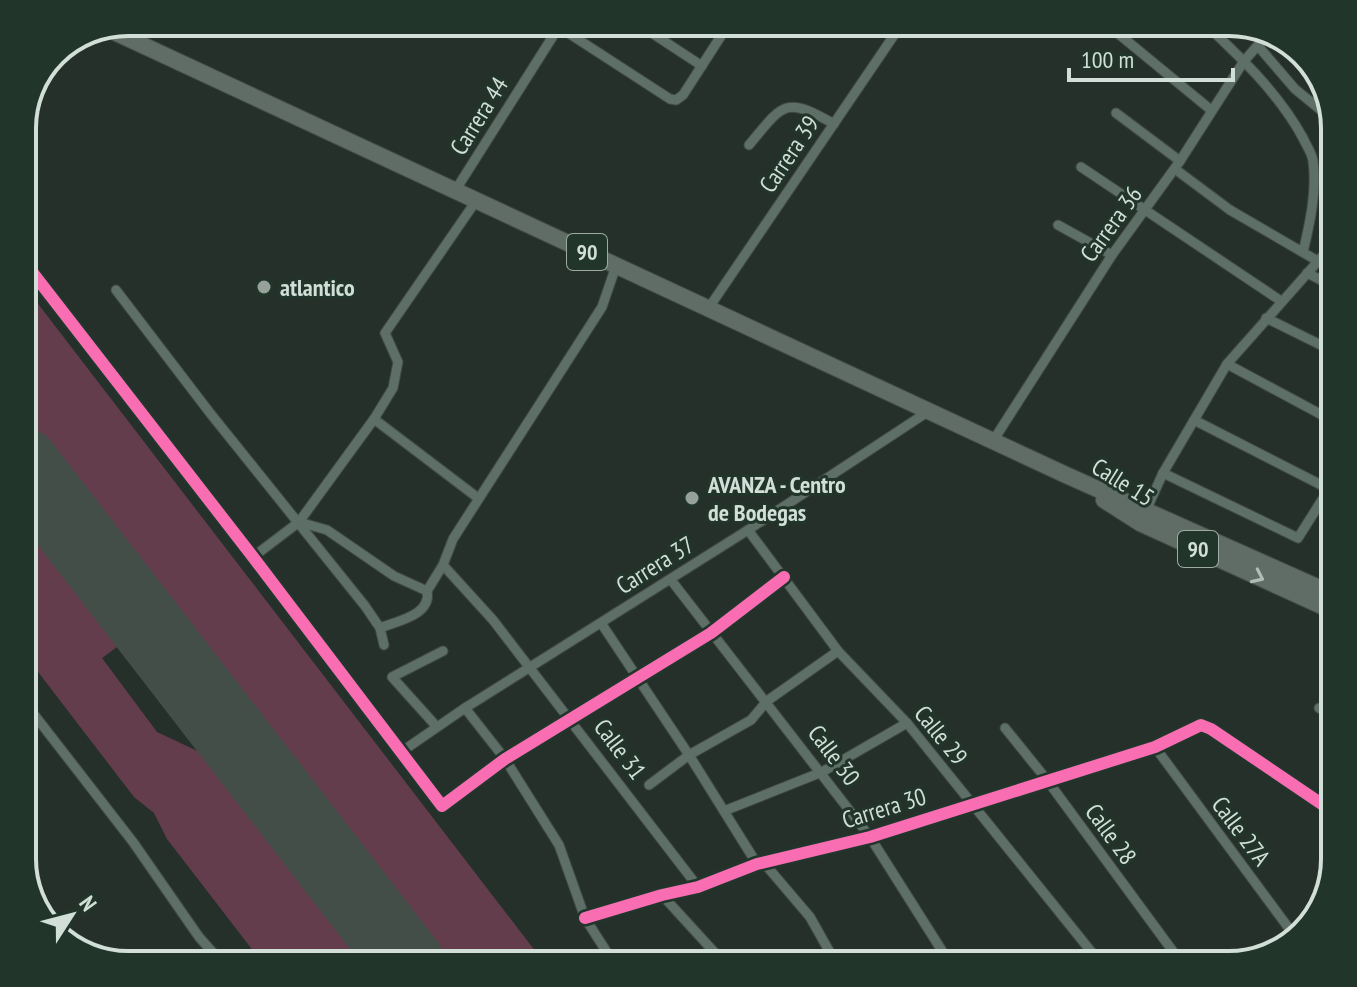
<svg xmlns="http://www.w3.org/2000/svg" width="1357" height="987" viewBox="0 0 1357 987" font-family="'PT Sans Narrow',sans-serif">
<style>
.green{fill:#643d4c}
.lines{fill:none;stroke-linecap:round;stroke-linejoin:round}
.runway{stroke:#434e48;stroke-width:74}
.street-casing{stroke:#424b47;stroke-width:11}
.highway-casing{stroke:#424b47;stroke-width:18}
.street{stroke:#5d6f66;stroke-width:9}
.highway{stroke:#606d66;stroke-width:16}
.cycleway-casing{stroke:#21352b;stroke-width:17}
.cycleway{stroke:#f96db3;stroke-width:12}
.oneway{stroke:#b0bcb6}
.poi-dot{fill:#96a19b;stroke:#21352b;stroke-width:3}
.labels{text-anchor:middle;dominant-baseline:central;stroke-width:6;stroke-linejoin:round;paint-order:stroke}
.shield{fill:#21352b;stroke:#9daba4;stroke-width:2}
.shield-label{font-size:22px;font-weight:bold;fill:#d2ded8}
.street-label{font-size:24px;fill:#d2ded8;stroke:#21352b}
.poi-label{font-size:24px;font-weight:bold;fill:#d2ded8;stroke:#21352b;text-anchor:start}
.rim{fill:none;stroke:#d2ded8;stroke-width:4}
</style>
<rect width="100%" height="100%" fill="#26302b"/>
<g class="green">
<path d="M22 283 546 965H443L22 421Z"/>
<path d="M22 503 125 641 102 658 157 732 225 764 380 965H264L167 839 154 813 134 797 22 651Z"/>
</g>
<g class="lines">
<path class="runway" d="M22 464 409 965"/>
<defs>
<g id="street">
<path d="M635 22 702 66"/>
<path d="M709 22 724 32"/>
<path d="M1104 22 1211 110"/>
<path d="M1203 22C1240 57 1278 92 1303 138 1306 145 1312 153 1313 161 1317 191 1310 223 1303 252"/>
<path d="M559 27 670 99 676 100 683 95 730 22"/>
<path d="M1258 46 1295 89 1333 120"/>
<path d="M1116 113 1180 161"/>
<path d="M749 145C784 103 785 96 834 124"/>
<path d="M1081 167 1281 301"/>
<path d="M1175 169 1230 210 1335 271"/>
<path d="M1329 189 1335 172"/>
<path d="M455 191 560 25"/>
<path d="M1058 225 1112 255"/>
<path d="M22 259 253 557 442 806 505 759 711 633 784 577"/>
<path d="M1307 273 1335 287"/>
<path d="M116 290 210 413 365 606 380 628 384 645"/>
<path d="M708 309 903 22"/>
<path d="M1266 318 1335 352"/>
<path d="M1227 364 1335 422"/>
<path d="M374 419 478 498"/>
<path d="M1194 420 1331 490"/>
<path d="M993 441 1112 255 1180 161 1244 61 1267 35"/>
<path d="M1163 473 1298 538 1322 500 1335 485"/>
<path d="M1145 513 1163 473 1227 364 1335 242"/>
<path d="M299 522 327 530 394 576 427 591"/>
<path d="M748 530 838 651 907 723 1102 965"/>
<path d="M253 557 299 522 374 419 393 388 398 362 385 333 476 201"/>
<path d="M443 565 493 620 698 887"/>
<path d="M671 580 870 837 951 965"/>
<path d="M427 591 443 565 453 539 602 307 616 266"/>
<path d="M601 623 689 755 757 864"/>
<path d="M380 628C397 621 432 615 427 591"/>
<path d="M22 699 133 842 199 937 224 965"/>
<path d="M465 708 505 759 559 845 585 918 615 965"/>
<path d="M1319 708 1335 717"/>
<path d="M437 727 392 677 443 651"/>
<path d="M1005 728 1047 780 1183 965"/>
<path d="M1155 747 1296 938"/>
<path d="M401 752 465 708 748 530 929 411"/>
<path d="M649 785 689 755 751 720 767 701 838 651"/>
<path d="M724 811 822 772 907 723"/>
<path d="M764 863 810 917 837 965"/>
<path d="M662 895 726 965"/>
<path d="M585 918 662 895 698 887 757 864 870 837 1155 747 1201 725 1211 729 1335 813"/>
<path d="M1271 955 1279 952"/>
</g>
<g id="highway">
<path d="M108 29 1066 475 1335 595"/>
<path d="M1104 500 1140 523 1335 612"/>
</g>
</defs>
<use href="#street" class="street-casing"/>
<use href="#highway" class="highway-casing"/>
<use href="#street" class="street"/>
<use href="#highway" class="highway"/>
<defs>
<g id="cycleway">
<path d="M22 259 253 557 442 806 505 759 711 633 784 577"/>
<path d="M585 918 662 895 698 887 757 864 870 837 1155 747 1201 725 1211 729 1335 813"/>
</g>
</defs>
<use href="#cycleway" class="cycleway-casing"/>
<use href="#cycleway" class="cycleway"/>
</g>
<defs><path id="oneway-chevron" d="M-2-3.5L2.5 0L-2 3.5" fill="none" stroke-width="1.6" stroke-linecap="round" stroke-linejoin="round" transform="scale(2)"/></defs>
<use class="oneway" href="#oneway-chevron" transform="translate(1258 577) rotate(25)"/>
<g class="poi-dot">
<circle cx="264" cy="287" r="8"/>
<circle cx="692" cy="498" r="8"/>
</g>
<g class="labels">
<g class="shield">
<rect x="567" y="234" width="40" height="36" rx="6"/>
<rect x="1178" y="531" width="40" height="36" rx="6"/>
</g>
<g class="shield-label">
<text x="587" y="252">90</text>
<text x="1198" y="549">90</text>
</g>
<g class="street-label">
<text transform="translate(479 116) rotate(-58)">Carrera 44</text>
<text transform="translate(789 154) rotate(-56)">Carrera 39</text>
<text transform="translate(1111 224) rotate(-54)">Carrera 36</text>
<text transform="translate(1123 482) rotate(32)">Calle 15</text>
<text transform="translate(655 565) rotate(-32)">Carrera 37</text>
<text transform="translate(941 735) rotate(51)">Calle 29</text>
<text transform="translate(620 749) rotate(53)">Calle 31</text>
<text transform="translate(834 755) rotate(53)">Calle 30</text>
<text transform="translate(884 808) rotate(-17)">Carrera 30</text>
<text transform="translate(1241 831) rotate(53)">Calle 27A</text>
<text transform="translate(1111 834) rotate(54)">Calle 28</text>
</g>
<g class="poi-label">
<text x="280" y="287">atlantico</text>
<text x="708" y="484">AVANZA - Centro<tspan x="708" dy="28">de Bodegas</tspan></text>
</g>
</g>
<path d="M0 0H1357V987H0ZM128 36H1229A92 92 0 0 1 1321 128V859A92 92 0 0 1 1229 951H128A92 92 0 0 1 36 859V128A92 92 0 0 1 128 36Z" fill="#21352b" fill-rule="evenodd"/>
<path class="rim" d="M128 36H1229A92 92 0 0 1 1321 128V859A92 92 0 0 1 1229 951H128A92 92 0 0 1 36 859V128A92 92 0 0 1 128 36Z"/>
<g transform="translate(72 915) rotate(54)" stroke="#21352b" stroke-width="6" paint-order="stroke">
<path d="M0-6L14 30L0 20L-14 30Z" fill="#d2ded8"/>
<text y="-12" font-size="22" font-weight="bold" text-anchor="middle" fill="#d2ded8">N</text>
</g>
<path d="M1069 68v12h164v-12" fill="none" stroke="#d2ded8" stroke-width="4"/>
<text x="1081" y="68" font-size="24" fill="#d2ded8" stroke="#21352b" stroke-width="6" paint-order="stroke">100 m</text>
</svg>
